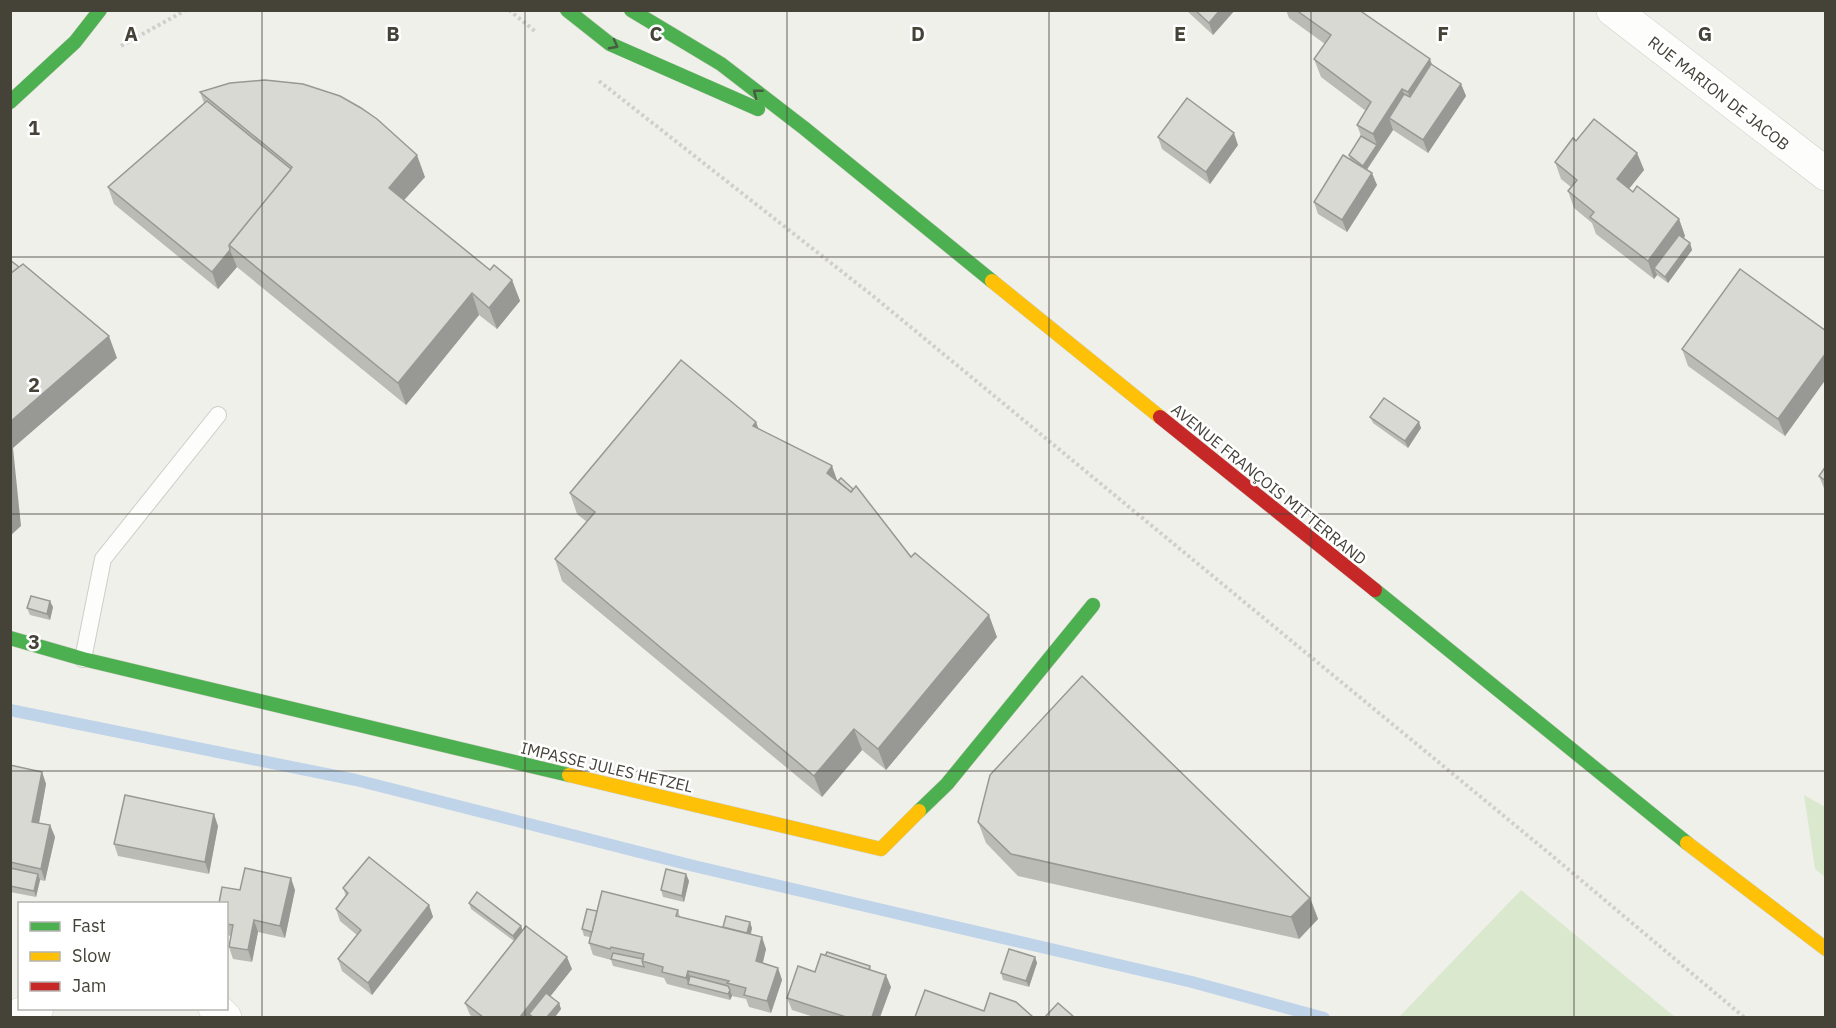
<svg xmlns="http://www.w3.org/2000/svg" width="1836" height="1028" viewBox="0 0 1836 1028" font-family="'IBM Plex Sans',sans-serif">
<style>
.green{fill:#dae8ce}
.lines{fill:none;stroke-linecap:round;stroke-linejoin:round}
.stream{stroke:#c0d4e9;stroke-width:12}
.lane-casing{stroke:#cecdc9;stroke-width:18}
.street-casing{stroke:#cecdc9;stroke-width:34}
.fast-casing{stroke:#cecdc3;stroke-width:15}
.slow-casing{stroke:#cecdc3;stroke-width:15}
.jam-casing{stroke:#cecdc3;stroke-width:15}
.path{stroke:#d1cfcc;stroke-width:4;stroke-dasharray:3 3;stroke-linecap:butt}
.lane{stroke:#fdfdfc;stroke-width:16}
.street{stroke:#fdfdfc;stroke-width:33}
.fast{stroke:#4caf50;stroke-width:14}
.slow{stroke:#ffc107;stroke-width:14}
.jam{stroke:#c62828;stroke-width:14}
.wall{fill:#bbbbb6}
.shaded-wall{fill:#989894}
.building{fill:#d9d9d4;stroke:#989894;stroke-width:1.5}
.oneway{stroke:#475d3e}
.grid{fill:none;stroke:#454238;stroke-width:1.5;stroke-opacity:0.55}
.labels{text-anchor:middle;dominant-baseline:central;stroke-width:5;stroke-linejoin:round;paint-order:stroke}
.street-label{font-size:16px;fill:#454238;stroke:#fff}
.grid-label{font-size:20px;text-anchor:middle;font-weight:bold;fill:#454238;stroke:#fff;stroke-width:5;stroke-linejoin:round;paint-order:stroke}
</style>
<rect width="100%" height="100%" fill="#f0f0eb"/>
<g class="green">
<path d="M1804 795 1825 807V877L1815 869Z"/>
<path d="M1521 890 1675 1017H1399Z"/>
</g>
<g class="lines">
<path class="stream" d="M10 710 356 780 694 866 1192 982 1324 1018"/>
<defs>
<path id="lane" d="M83 659 103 559 218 415"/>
<g id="street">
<path d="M1613 10 1826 174"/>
<path d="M215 1008 225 1018"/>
<path d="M11 1018 37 1008"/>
</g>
<g id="fast">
<path d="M567 10 610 44 758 109"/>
<path d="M631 10 721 64 804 128 992 281"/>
<path d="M10 102 75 42 100 10"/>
<path d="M1375 590 1687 843"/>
<path d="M10 638 83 659 569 775"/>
<path d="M919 811 947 784 1093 605"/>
</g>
<g id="slow">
<path d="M992 281 1160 417"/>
<path d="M569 775 881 849 919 811"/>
<path d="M1687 843 1826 949"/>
</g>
<path id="jam" d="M1160 417 1375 590"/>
</defs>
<use href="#lane" class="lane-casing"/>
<use href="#street" class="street-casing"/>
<use href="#fast" class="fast-casing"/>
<use href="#slow" class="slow-casing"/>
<use href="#jam" class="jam-casing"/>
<g class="path">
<path d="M509 10 536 32"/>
<path d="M121 46 186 10"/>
<path d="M599 81 873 296 1550 854 1745 1018"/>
</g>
<use href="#lane" class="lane"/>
<use href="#street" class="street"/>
<use href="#fast" class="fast"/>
<use href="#slow" class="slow"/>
<use href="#jam" class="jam"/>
</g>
<g class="wall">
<path d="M1186 10H1235L1213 35Z"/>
<path d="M1286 10H1359L1431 64 1461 84 1466 96 1428 153 1393 130 1367 170 1377 185 1347 232 1318 214 1314 202 1350 159 1349 155 1361 136 1357 125 1366 111 1321 77 1314 59 1325 44 1289 18Z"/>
<path d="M200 92 425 177 404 200 490 270 512 280 520 301 497 329 479 315 406 405 237 267 218 289 114 204 108 187 204 103Z"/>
<path d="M1158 137 1238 145 1210 184 1162 149Z"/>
<path d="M1576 141 1637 153 1644 170 1629 189 1633 192 1679 219 1685 236 1684 238 1690 243 1692 250 1668 283 1657 275 1654 279 1596 234 1592 223 1574 208 1568 191 1571 187 1561 179 1555 162Z"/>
<path d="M1826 331V379L1785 436 1688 366 1682 349Z"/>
<path d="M1370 417 1421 428 1408 448 1373 423Z"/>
<path d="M756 422 758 429 837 481 911 557 997 637 886 770 862 750 822 797 562 581 555 559 587 522 577 514 570 493Z"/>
<path d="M1826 466V493L1819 476Z"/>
<path d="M53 607 50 620 30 615 27 608Z"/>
<path d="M10 765 42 772 46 784 39 823 50 825 55 837 45 881 40 880 36 897 10 892Z"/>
<path d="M978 822 1310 898 1318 919 1299 939 1018 876 986 843Z"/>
<path d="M218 826 209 874 118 856 114 844Z"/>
<path d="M686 874 689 881 684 902 663 897 661 890Z"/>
<path d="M343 888 429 905 433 917 372 995 342 971 338 959 357 935 340 921 336 909 346 896Z"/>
<path d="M240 890H295L285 938 258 932 252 962 233 959 229 947 231 936 226 935V903Z"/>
<path d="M469 903 521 926 523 931 572 969 550 996 559 1003 561 1009 555 1017H473L470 1015 465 1003 514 941 471 909Z"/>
<path d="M678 910 680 917 723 927 752 928 751 934 766 949 763 963 778 968 782 980 771 1013 749 1007 746 999 732 996 730 1000 667 984 664 978 613 966 611 960 593 955 589 943 590 937 584 936 582 929Z"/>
<path d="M1035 957 1037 963 1029 987 1003 980 1001 973Z"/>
<path d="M870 966 871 970 891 987 880 1017H814L792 1010 787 998 815 972Z"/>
</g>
<g class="shaded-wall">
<path d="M1220 10H1235L1213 35 1209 23Z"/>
<path d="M1430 59 1436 76 1414 109 1408 92Z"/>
<path d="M1461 84 1466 96 1428 153 1423 140Z"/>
<path d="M1402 89 1409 106 1389 118 1393 130 1365 172 1363 166 1377 145 1373 134Z"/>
<path d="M1234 133 1238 145 1210 184 1206 172Z"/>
<path d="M1637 153 1644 170 1623 196 1617 179Z"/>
<path d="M417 155 425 177 396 209 389 188Z"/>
<path d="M1372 173 1377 185 1347 232 1342 220Z"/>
<path d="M1679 219 1685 236 1659 272 1654 268 1657 275 1654 279 1648 261Z"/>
<path d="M1690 243 1692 250 1668 283 1665 277Z"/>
<path d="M230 250 237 267 218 289 212 272Z"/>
<path d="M512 280 520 301 497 329 489 308Z"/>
<path d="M472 293 479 315 406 405 398 383Z"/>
<path d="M109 336 117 358 13 448 21 526 10 536V422Z"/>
<path d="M1826 353V379L1785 436 1778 419Z"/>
<path d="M756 422 764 443 753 426Z"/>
<path d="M1419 422 1421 428 1408 448 1405 441Z"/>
<path d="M832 466 840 488 827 473Z"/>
<path d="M50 601 53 607 50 620 47 614Z"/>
<path d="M989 615 997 637 886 770 878 749Z"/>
<path d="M854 729 862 750 822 797 814 776Z"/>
<path d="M42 772 46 784 37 834 32 822Z"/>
<path d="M214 814 218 826 209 874 205 862Z"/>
<path d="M50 825 55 837 45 881 41 869Z"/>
<path d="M38 874 40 880 36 897 34 891Z"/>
<path d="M686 874 689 881 684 902 682 896Z"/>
<path d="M291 878 295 890 285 938 280 926Z"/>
<path d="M1310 898 1318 919 1299 939 1291 917Z"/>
<path d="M429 905 433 917 372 995 368 983Z"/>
<path d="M254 920 258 932 252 962 248 950Z"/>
<path d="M750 922 752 928 748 944 746 938Z"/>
<path d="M521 926 523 932 515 942 513 936Z"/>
<path d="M762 937 766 949 760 973 756 961Z"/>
<path d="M567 957 572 969 534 1017 529 1014 531 1017H520Z"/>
<path d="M1035 957 1037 963 1029 987 1026 981Z"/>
<path d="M778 968 782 980 771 1013 767 1001Z"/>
<path d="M688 971 692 983 688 984 691 990 686 978Z"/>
<path d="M886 975 891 987 880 1017H872Z"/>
<path d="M730 990 732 996 730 1000 728 994Z"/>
<path d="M559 1003 561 1009 555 1017H547Z"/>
</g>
<g class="building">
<path d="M1195 10H1220L1209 23Z"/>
<path d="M1296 10H1359L1430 59 1408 92 1402 89 1373 134 1357 125 1371 102 1314 59 1331 35Z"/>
<path d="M1431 64 1461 84 1423 140 1389 118 1404 94 1410 97Z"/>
<path d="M265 80 303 84 340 96 361 108 377 119 417 155 389 188 490 270 494 265 512 280 489 308 472 293 398 383 229 245 292 167 200 92 230 83Z"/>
<path d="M1187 98 1234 133 1206 172 1158 137Z"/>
<path d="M207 101 291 169 229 245 230 250 212 272 108 187Z"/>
<path d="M1594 119 1637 153 1617 179 1633 192 1637 186 1679 219 1648 261 1590 217 1594 212 1568 191 1577 180 1555 162 1573 138 1576 141Z"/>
<path d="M1361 136 1377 145 1363 166 1349 155Z"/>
<path d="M1343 155 1372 173 1342 220 1314 202Z"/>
<path d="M1679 235 1690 243 1665 277 1654 268Z"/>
<path d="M10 260 19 267 10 274Z"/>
<path d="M23 264 109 336 10 422V274Z"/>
<path d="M1740 269 1826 331V353L1778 419 1682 349Z"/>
<path d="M681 360 756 422 753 426 831 465 832 466 827 473 851 492 856 486 911 557 915 553 989 615 878 749 854 729 814 776 555 559 595 512 570 493Z"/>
<path d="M1384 398 1419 422 1405 441 1370 417Z"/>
<path d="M1826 466V481L1819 476Z"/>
<path d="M10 476 13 505 10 507Z"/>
<path d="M841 478 853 489 851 492 838 481Z"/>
<path d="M31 596 50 601 47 614 27 608Z"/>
<path d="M1082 676 1310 898 1291 917 1011 854 978 822 990 775Z"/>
<path d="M10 765 42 772 32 822 50 825 41 869 10 862Z"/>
<path d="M125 795 214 814 205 862 114 844Z"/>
<path d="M369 857 429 905 368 983 338 959 361 930 336 909 348 893 343 888Z"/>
<path d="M10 868 38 874 34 891 10 886Z"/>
<path d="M245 868 291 878 280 926 254 920 248 950 229 947 233 925 226 924V903H219L222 887 240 890Z"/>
<path d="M666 869 686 874 682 896 661 890Z"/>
<path d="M602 891 678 910 676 916 762 937 756 961 778 968 767 1001 744 995 746 988 727 983 729 981 688 971 686 978 662 972 663 967 642 961 644 954 611 947 610 949 589 943Z"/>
<path d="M477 892 521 926 513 936 469 903Z"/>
<path d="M587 909 597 911 592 932 582 929Z"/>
<path d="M726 916 750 922 747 933 723 927Z"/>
<path d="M526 926 567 957 520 1017H483L465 1003Z"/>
<path d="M1009 949 1035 957 1026 981 1001 973Z"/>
<path d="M827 952 870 966 869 970 825 956Z"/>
<path d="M613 953 643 959 642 961 644 967 611 959Z"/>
<path d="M821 954 886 975 872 1017H846L787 998 798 966 815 972Z"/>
<path d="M690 976 728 986 730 990 728 994 688 984Z"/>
<path d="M925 990 984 1011 990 993 1016 1002 1033 1017H915Z"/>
<path d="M546 993 559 1003 547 1017H533L529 1014Z"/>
<path d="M1058 1003 1074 1017H1045Z"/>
</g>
<defs><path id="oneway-chevron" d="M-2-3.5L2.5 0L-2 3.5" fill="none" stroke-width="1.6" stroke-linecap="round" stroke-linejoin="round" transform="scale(1.5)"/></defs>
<g class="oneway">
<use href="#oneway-chevron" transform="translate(614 45) rotate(28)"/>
<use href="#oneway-chevron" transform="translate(757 93) rotate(-142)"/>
</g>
<path class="grid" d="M262 10V1018M525 10V1018M787 10V1018M1049 10V1018M1311 10V1018M1574 10V1018M10 257H1826M10 514H1826M10 771H1826"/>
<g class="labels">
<g class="street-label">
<text transform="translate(1719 93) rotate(38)">RUE MARION DE JACOB</text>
<text transform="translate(1269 484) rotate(39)">AVENUE FRANÇOIS MITTERRAND</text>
<text transform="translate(607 767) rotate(13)">IMPASSE JULES HETZEL</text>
</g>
</g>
<g class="grid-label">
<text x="131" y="41">A</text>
<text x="393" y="41">B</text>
<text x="656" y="41">C</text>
<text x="918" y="41">D</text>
<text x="1180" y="41">E</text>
<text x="1443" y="41">F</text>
<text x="1705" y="41">G</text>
<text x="34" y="135">1</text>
<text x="34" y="392">2</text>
<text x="34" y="649">3</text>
</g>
<rect width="1836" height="1028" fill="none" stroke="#454238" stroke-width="24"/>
<rect x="18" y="902" width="210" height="108" fill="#ffffff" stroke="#b5b3af" stroke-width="1.5"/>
<rect x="30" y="922" width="30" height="9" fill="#4caf50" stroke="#b5b3af" stroke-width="1.5"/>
<text x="72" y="932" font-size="18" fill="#454238">Fast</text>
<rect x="30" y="952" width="30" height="9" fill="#ffc107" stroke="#b5b3af" stroke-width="1.5"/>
<text x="72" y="962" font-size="18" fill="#454238">Slow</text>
<rect x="30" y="982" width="30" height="9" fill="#c62828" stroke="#b5b3af" stroke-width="1.5"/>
<text x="72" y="992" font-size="18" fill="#454238">Jam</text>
</svg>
